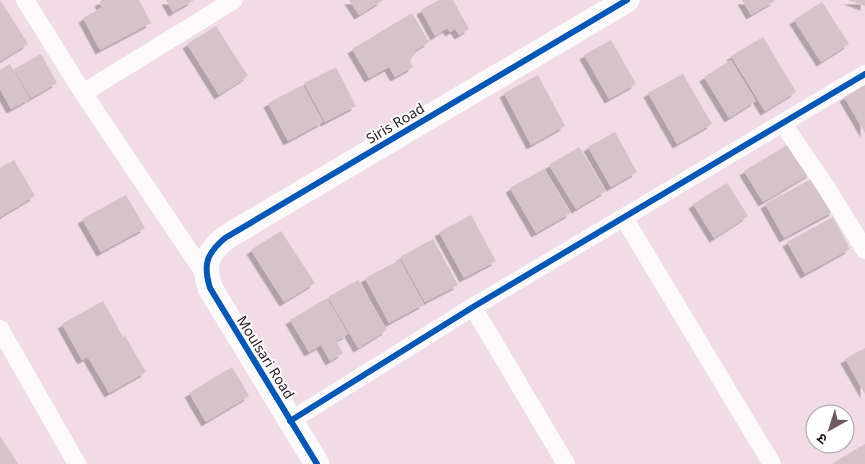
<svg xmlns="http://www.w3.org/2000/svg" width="865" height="464" viewBox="0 0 865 464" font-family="'Noto Sans','Noto Sans Devanagari',sans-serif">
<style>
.building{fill:#d6c2c9;filter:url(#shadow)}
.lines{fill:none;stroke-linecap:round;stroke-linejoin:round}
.street{stroke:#fdfafb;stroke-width:18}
.secondary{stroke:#fdfafb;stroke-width:25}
.cycleway-casing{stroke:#fff;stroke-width:9}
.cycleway{stroke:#0057b8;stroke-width:6}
.labels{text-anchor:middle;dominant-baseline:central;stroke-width:4;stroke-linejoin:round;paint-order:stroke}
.street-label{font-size:14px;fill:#27151f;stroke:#fff}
</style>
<defs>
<filter id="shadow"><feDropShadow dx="-4.5" dy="4.5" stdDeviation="0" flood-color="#0004"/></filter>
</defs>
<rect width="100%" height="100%" fill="#f0dbe6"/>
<g class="building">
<path d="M0 0 28 44 0 61Z"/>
<path d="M102 0H139L151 23 100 50 83 18 102 7 99 2Z"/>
<path d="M166 0H194L173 12Z"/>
<path d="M349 0H383L359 15Z"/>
<path d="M439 0H453L469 29 459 35 455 29 450 32 447 28 435 36 421 10Z"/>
<path d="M742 0H776L751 15Z"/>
<path d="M848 0H865V6Z"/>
<path d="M822 2 849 44 821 62 794 20Z"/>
<path d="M412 13 429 42 414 51 416 54 409 59 413 67 395 77 389 67 369 78 352 49Z"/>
<path d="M216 26 248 76 219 95 187 44Z"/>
<path d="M763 37 796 92 765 111 731 56Z"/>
<path d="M611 40 636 84 609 99 584 55Z"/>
<path d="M41 54 57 83 31 98 14 69Z"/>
<path d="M731 60 756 101 729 118 704 77Z"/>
<path d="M10 64 30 99 11 109 0 89V70Z"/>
<path d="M336 67 356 106 325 122 304 83Z"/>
<path d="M683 74 712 124 677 144 648 93Z"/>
<path d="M538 75 565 126 531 145 504 93Z"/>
<path d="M303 85 323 122 288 141 268 103Z"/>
<path d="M865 85V133L844 97Z"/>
<path d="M615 132 637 172 611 187 588 147Z"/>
<path d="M792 142 811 173 763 202 744 171Z"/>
<path d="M579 147 606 191 576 209 549 165Z"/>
<path d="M14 160 35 196 0 217V168Z"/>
<path d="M544 169 571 213 536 233 510 188Z"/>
<path d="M815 177 834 211 784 238 765 204Z"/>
<path d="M727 183 748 216 714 238 693 204Z"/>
<path d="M126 195 145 228 101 252 82 219Z"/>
<path d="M471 215 496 261 464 278 439 232Z"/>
<path d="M833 217 850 249 805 274 787 242Z"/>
<path d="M281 231 315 283 284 302 251 250Z"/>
<path d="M433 239 458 285 425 302 400 257Z"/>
<path d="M400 260 424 304 389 323 365 278Z"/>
<path d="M358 280 387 330 358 348 328 297Z"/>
<path d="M327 298 348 334 336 341 343 353 330 361 321 345 309 352 290 320Z"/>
<path d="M103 301 123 337 82 360 62 324Z"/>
<path d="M125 336 146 372 109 393 88 357Z"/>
<path d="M865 348V394L845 359Z"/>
<path d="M232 367 249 396 206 422 189 393Z"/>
<path d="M0 436 18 464H0Z"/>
<path d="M865 444V464H831Z"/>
</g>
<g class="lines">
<g class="street">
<path d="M25 0 83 93 207 277"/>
<path d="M83 93 234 0"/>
<path d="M783 124 826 187 865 250"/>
<path d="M624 218 772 464"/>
<path d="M473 307 566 464"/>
<path d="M0 329 77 464"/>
<path d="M290 421 473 307 865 74"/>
</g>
<path class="secondary" d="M317 464 210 288C203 265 206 254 225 238L627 0"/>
<defs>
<g id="cycleway">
<path d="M290 421 473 307 865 74"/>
<path d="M317 464 210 288C203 265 206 254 225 238L627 0"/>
</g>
</defs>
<use href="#cycleway" class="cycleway-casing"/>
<use href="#cycleway" class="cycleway"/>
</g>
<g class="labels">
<g class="street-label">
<text transform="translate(395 123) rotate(-31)">Siris Road</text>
<text transform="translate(266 357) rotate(58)">Moulsari Road</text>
</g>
</g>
<g transform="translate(830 429) rotate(219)"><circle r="24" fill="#ffffff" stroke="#a9a1a5"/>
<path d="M0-4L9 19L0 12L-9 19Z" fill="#6d5a65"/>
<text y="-8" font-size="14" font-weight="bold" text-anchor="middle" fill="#27151f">उ</text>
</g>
</svg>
